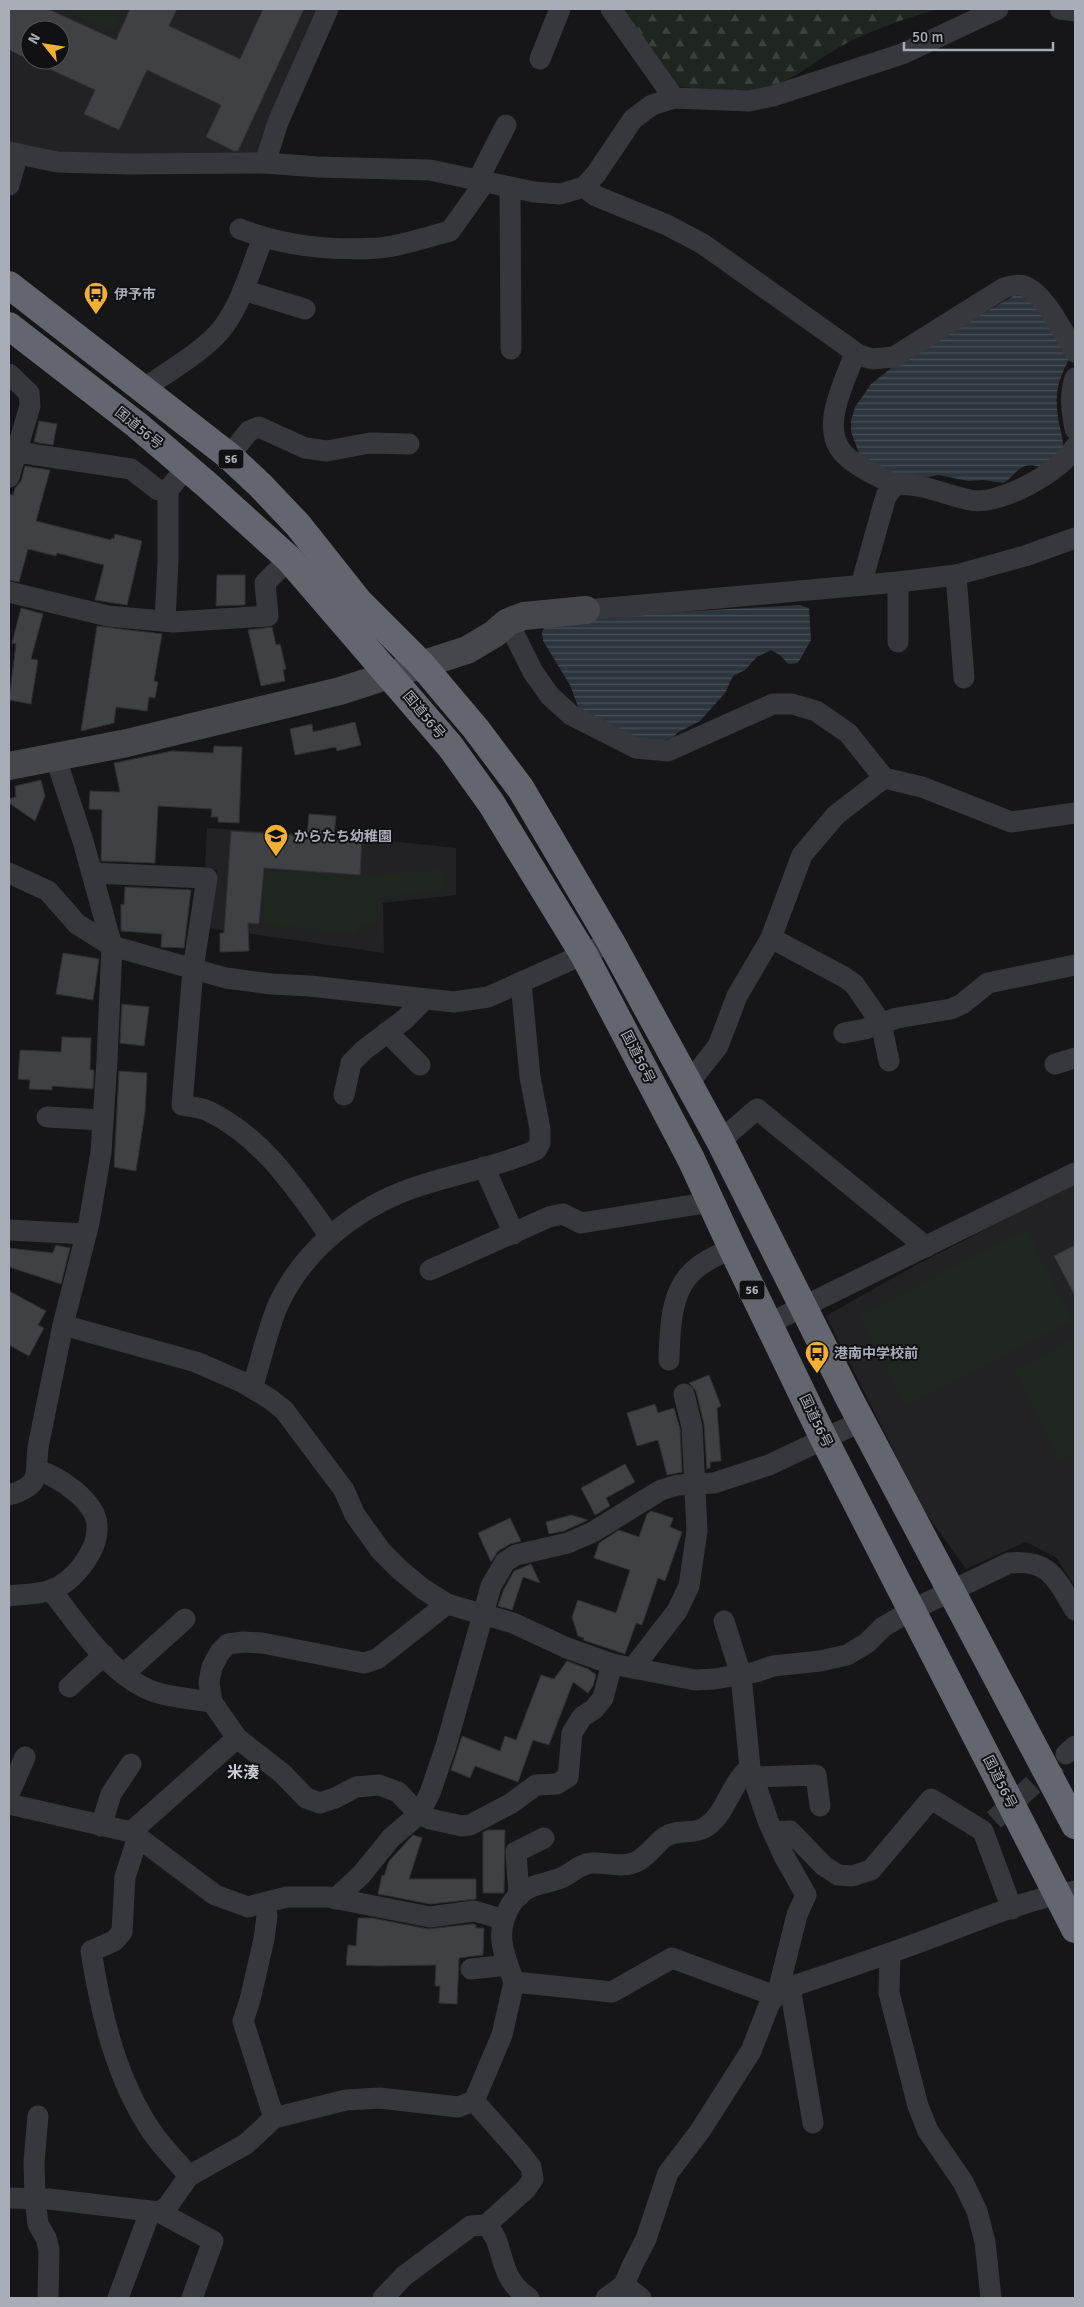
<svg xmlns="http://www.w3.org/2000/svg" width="1084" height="2307" viewBox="0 0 1084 2307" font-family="Signika,'Noto Sans JP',sans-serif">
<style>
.built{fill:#222225;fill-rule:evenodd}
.green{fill:#1e261f}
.forest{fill:url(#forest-firs)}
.water{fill:url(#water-rules)}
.building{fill:#404145;stroke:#303034}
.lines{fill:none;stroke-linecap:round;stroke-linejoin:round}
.street-tunnel{stroke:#333438;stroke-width:21;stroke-dasharray:21 11;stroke-linecap:butt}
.street{stroke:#37383d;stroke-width:21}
.secondary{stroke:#45474d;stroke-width:28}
.highway{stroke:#63666e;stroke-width:28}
.labels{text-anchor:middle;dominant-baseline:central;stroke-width:4;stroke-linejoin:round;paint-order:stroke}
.shield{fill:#111113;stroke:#7b7e86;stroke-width:1}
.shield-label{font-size:12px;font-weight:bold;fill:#a8adb8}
.poi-label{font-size:14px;font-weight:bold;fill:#a8adb8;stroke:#111113;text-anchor:start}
.street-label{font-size:14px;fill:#a8adb8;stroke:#111113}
.quarter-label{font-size:16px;font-weight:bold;fill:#c9ccd4;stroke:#111113}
</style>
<defs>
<pattern id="forest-firs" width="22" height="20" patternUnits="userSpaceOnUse" patternTransform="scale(1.25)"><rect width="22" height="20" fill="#1e261f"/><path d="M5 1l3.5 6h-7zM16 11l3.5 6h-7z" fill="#3c433d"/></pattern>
<pattern id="water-rules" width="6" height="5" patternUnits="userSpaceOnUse" patternTransform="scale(1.25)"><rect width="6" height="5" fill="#2c353c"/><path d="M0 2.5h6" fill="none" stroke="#485056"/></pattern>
</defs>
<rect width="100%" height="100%" fill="#161618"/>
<g class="built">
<path d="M9 9H325L260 153 59 157 9 147ZM30 30H60V60H30Z"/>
<path d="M207 828 362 838 456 848V895L383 903 384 953 210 928 217 870 205 869Z"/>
<path d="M1075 1183V1587L1057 1558 1026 1542 966 1569 923 1509 826 1316 914 1266Z"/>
</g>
<g class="green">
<path d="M61 9H124L114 32Z"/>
<path d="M443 869 446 890 377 899 376 924H359L358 934 261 924 266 870 360 876Z"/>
<path d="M1027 1229 1073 1320 905 1406 859 1315Z"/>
<path d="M1075 1337V1452L1059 1461 1014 1370Z"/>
</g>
<path class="forest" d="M606 9H938C907 18 874 29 845 44 813 61 785 90 747 92 720 94 694 89 667 84Z"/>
<g class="water">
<path d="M1015 295 1031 297 1071 356C1057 381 1054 395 1059 423 1061 433 1064 441 1063 451L1040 467C1018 460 1016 477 1003 483L983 480 968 481 938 475 924 478 895 475 860 456 851 432V420L855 407 871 384 899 362Z"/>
<path d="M800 605 809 608 811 640 798 663 788 664 781 656 771 650 757 657 745 670 733 676 725 693 700 721 677 733 673 738 657 742 645 741 580 712 570 685 543 641 542 632 545 625 660 613Z"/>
</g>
<g class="building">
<path d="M9 9H48L116 40 130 9H177L169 26 240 59 263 9H304L238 151H234L206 137 221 105 147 70 119 130 84 114 95 90 30 60H60V30H30V60L9 50Z"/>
<path d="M39 421 57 424 53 445 34 442Z"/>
<path d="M25 466 50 470 36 521 111 540 112 538 114 539 115 534 142 541 127 605 95 600 104 565 57 553 56 556 28 549 19 582 9 580V494L13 495 15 488 21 481Z"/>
<path d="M217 575H245V605L216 606Z"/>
<path d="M21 608 43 614 31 659 38 660 31 704 9 700 16 644 12 643Z"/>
<path d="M97 626 162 634 154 681 158 682 155 698 149 697 147 711 116 707 114 723 81 731Z"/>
<path d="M272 627 276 645 280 644 286 669 283 670 285 681 261 686 248 630Z"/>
<path d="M355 722 361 745 337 751 336 747 295 755 290 729 312 724 313 732Z"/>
<path d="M214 746 242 747 239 823 218 822V817H211L212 809 158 806 155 863 101 861 102 810 89 809 90 791 120 792 114 763 172 751 213 753Z"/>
<path d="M41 780 45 796 35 821 9 803V799L16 797 15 786Z"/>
<path d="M309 814 336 816 334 838 362 840 360 875 264 868 259 924 248 923 249 951 220 952V933H224L231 831 307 836Z"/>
<path d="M125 887 191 890 184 948 161 947 162 934 121 931V904L124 905Z"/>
<path d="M63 953 99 959 93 1000 56 994Z"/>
<path d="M122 1004 149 1007 144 1046 120 1043Z"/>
<path d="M62 1037 91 1038 90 1070H94L93 1089 52 1086V1090L29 1089 30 1080 18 1079 20 1050 61 1052Z"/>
<path d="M119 1071 147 1073 145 1112 136 1171 114 1167Z"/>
<path d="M56 1245 70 1248 61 1284 9 1267V1248L53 1253Z"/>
<path d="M1075 1245V1296L1054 1256Z"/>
<path d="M9 1291 46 1311 38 1325 44 1328 29 1356 9 1345Z"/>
<path d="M709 1375 721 1406 717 1408 721 1461 710 1462V1468L707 1469 704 1424 696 1391 689 1383Z"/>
<path d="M655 1404 658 1413 674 1408 680 1429 682 1472 667 1475 658 1440 637 1446 627 1413Z"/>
<path d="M625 1464 635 1482 606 1498 610 1506 595 1515 581 1488Z"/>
<path d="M651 1511 673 1518 670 1527 682 1532 665 1581 658 1578 642 1625 636 1623 625 1654 583 1640 584 1638 578 1636 572 1617 578 1600 616 1613 630 1570 594 1558 599 1543 619 1530 639 1537 647 1514Z"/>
<path d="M571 1515 588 1520 564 1531 549 1534 546 1522Z"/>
<path d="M510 1518 521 1541 510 1544 498 1551 491 1562 478 1533Z"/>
<path d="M531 1564 540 1583 523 1577 512 1610 498 1606 503 1591 514 1571Z"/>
<path d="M567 1661 588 1669 596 1675 593 1686 588 1693 573 1682 549 1745 533 1740 518 1782 475 1766 470 1778 451 1770 462 1736 500 1751 505 1736 516 1740 541 1675 554 1679Z"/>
<path d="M488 1830H505L504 1893H483V1832Z"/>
<path d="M413 1835 422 1838 409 1879H476V1899L430 1904 378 1894 382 1875 384 1876 389 1861Z"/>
<path d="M358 1918H372L428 1929 473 1924 476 1925V1928H484L483 1955 459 1958 457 2004 439 2003 440 1986H435L436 1965 379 1966 346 1965 348 1945 356 1946Z"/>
</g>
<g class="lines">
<path class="street-tunnel" d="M994 1820 1057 1763"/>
<g class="street">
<path d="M611 9 674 98"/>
<path d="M1060 9 1075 11"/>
<path d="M540 59 560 9"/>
<path d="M9 152 57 162 129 164 265 163 318 167 430 170 534 192 560 194 584 187 596 174 633 119 652 105 674 98 749 101 773 96 902 54 998 9"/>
<path d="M265 163 278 122 328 9"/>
<path d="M478 180 506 125"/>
<path d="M9 185 18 154"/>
<path d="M510 187 511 349"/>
<path d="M584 187 596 196 667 225 703 244 859 355 872 359 894 357 1004 288C1010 286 1018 284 1024 286 1044 292 1064 334 1075 352"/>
<path d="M240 229C284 246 332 251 379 248 402 246 427 237 450 231L485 182"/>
<path d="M243 290 305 309"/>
<path d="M855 353C845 382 818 429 845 455 858 468 879 476 895 485"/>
<path d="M9 374 29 393 30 406 9 477"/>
<path d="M1075 378C1069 395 1072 413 1075 429"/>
<path d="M143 389C166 373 208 349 224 326 243 300 251 267 263 238"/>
<path d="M17 452 131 469 158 490H168"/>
<path d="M229 456 249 431 259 427 305 448 327 451 370 443 409 444"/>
<path d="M956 575 964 678"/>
<path d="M898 582V642"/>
<path d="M861 585 886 496 895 485C921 482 945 495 970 500 999 506 1061 472 1075 447"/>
<path d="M9 592 108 616 173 622 268 616 265 583 289 559"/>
<path d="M586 610 898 582 956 575 1025 556 1075 538"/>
<path d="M165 621 168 561V490L187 467"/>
<path d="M508 622 533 672 550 696 571 715 636 748 668 751 773 704H792L816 711 848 733 884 778 922 787 1011 822 1075 813"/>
<path d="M9 873 48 891 77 924 112 946 226 978 271 984 310 986 454 1002 488 997 611 942"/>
<path d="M92 873 207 878 193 969 182 1105C191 1107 201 1107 208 1111 263 1137 296 1189 330 1236"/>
<path d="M771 938 844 977 854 984 881 1023 889 1061"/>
<path d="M387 1032 420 1065"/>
<path d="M844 1033 865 1029 897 1018 951 1009 962 1004 988 983 1075 965"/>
<path d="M1055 1064 1075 1058"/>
<path d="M688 1084 718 1046 737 996 771 938 802 855 836 815 884 778"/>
<path d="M344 1095 351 1063 364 1050 405 1019 425 999"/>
<path d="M47 1117 103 1120"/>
<path d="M720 1141 757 1109 926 1247"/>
<path d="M484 1167 514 1234"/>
<path d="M9 1230 86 1234"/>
<path d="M430 1270 549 1217 563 1214 581 1223 711 1202"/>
<path d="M768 1324 1075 1173"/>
<path d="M63 1325 196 1362 242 1382 270 1399 284 1410 344 1490 355 1515 381 1551 400 1570 423 1589 447 1604 513 1623 567 1648 612 1664 695 1680 714 1679 756 1672 773 1666 820 1661 847 1655 867 1643 883 1627 912 1610 1009 1563C1050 1559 1056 1579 1075 1610"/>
<path d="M669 1360C670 1328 670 1287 698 1267 707 1259 721 1254 732 1248"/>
<path d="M252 1388C261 1361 267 1331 278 1305 302 1253 350 1213 402 1192 445 1175 493 1169 536 1150L540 1143V1129L530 1077 521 983"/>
<path d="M9 1495C46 1484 33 1472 39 1442L63 1325 89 1223 101 1152 107 1060 112 946 83 841 55 756"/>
<path d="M51 1590C78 1625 112 1678 155 1692 173 1698 193 1699 212 1702"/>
<path d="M9 1596C22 1594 38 1595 51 1590 74 1582 99 1550 97 1525 96 1502 58 1475 38 1471"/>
<path d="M447 1604 377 1659 364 1663 262 1643 243 1642 228 1644 220 1652 212 1667 209 1682 212 1702 237 1738 283 1774 306 1798 320 1803 335 1798 356 1787 379 1785 398 1792 419 1814 430 1819 462 1826 470 1825 510 1804 536 1785 557 1784 568 1777 572 1733 582 1717 594 1709 603 1698 612 1664"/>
<path d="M633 1668 677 1611 689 1586 697 1531 692 1427 684 1394"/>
<path d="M124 1674 185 1619"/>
<path d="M69 1687 104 1655"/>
<path d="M1066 1754 1075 1746"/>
<path d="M754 1777 816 1775 820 1806"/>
<path d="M9 1794 25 1757"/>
<path d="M9 1804 131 1832 215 1895 248 1907 287 1897H328L430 1917 474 1911 502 1919"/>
<path d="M101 1826 111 1794 131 1764"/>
<path d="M131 1832 237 1738"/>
<path d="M773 1832 790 1831 824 1866 838 1875 852 1876 871 1870 931 1799 983 1831 1012 1909"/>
<path d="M138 1837 125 1877 122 1932 114 1941 91 1951C101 2014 116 2079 152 2132 162 2147 177 2161 189 2176"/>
<path d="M519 1896 516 1852 544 1838"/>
<path d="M335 1899 361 1875 391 1838 419 1814 430 1793 446 1746 491 1586 505 1562 516 1555 568 1543 593 1532 661 1490 678 1485 714 1483 769 1465 862 1421"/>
<path d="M265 1903 267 1916 264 1939 250 2000 243 2021 274 2118"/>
<path d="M890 1954 889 1993 918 2106 928 2131 963 2182 977 2211 985 2242 991 2298"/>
<path d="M471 1969 508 1965"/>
<path d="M514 1982C504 1954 494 1934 510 1906 514 1899 522 1891 529 1888 540 1883 554 1882 565 1876 574 1871 580 1864 592 1863 606 1862 619 1868 633 1863 646 1859 655 1844 665 1837 677 1829 691 1834 702 1829 726 1818 729 1784 750 1768"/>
<path d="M790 1987 813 2123"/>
<path d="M38 2116 34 2162 35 2199 38 2224 46 2238 49 2250 48 2298"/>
<path d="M9 2198 49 2199 159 2212 167 2207 189 2176 246 2144 274 2118 346 2100 380 2098 458 2107 474 2101 502 2035 514 1982 612 1992 672 1958 767 1993 778 1991C826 1975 875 1959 923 1941 972 1923 1023 1900 1075 1891"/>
<path d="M159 2212 213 2241 192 2298"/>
<path d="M486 2225C507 2244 495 2276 529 2298"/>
<path d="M118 2298 150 2212"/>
<path d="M383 2298 404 2276 471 2226 486 2225 526 2189 533 2179 531 2167 520 2153 474 2101"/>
<path d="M606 2298 624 2285"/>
<path d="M641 2298 624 2285 632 2266 646 2239 668 2173 700 2131 751 2051 769 2005 778 1991 797 1915 806 1895 784 1856 768 1821 750 1768 741 1675 724 1621"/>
</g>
<path class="secondary" d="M9 766 127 743 340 691 467 650 494 634 508 622 524 616 586 610"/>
<g class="highway">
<path d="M9 285 229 456 260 485 298 525 359 602 422 665 476 729 521 789 611 942 720 1141 849 1398 1075 1825"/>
<path d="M9 326 137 425 206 484 289 559 450 746 491 803 584 955 691 1159 732 1248 824 1439 1075 1929"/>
</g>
</g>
<defs>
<symbol id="bus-pin" viewBox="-11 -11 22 30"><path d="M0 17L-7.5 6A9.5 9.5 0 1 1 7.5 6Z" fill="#f2b134" stroke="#111113"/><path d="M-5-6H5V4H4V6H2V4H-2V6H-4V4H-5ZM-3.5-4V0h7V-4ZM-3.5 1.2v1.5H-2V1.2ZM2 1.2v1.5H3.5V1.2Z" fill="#111"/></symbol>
<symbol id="school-pin" viewBox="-11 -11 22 30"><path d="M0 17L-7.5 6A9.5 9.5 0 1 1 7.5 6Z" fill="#f2b134" stroke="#111113"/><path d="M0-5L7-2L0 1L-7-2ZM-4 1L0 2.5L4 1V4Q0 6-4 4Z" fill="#111"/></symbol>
</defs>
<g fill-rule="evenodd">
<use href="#bus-pin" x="82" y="280" width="28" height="38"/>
<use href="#school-pin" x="262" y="822" width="28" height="38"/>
<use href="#bus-pin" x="803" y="1339" width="28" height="38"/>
</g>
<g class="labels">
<g class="shield">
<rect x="218.5" y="449.5" width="25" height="19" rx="4"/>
<rect x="739.5" y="1280.5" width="25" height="19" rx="4"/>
</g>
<g class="shield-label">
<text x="231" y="459">56</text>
<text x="752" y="1290">56</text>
</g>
<g class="poi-label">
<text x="114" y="294">伊予市</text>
<text x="294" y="836">からたち幼稚園</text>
<text x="834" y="1353">港南中学校前</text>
</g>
<g class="street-label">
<text transform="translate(139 428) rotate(39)">国道56号</text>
<text transform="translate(424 715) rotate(50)">国道56号</text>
<text transform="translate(638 1057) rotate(63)">国道56号</text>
<text transform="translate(816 1421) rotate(64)">国道56号</text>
<text transform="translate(1000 1782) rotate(63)">国道56号</text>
</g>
<g class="quarter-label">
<text x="243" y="1773">米湊</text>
</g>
</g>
<rect width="1084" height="2307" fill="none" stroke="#a8adb8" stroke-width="20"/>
<g transform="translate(45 45) rotate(300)"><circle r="24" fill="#111113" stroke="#4d4f55"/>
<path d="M0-4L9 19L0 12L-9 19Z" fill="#f2b134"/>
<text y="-8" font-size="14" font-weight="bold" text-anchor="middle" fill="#a8adb8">N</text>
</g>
<path d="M904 42v8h149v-8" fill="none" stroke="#a8adb8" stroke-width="2.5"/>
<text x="912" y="42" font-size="15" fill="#a8adb8" stroke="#111113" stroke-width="4" paint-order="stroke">50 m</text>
</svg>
